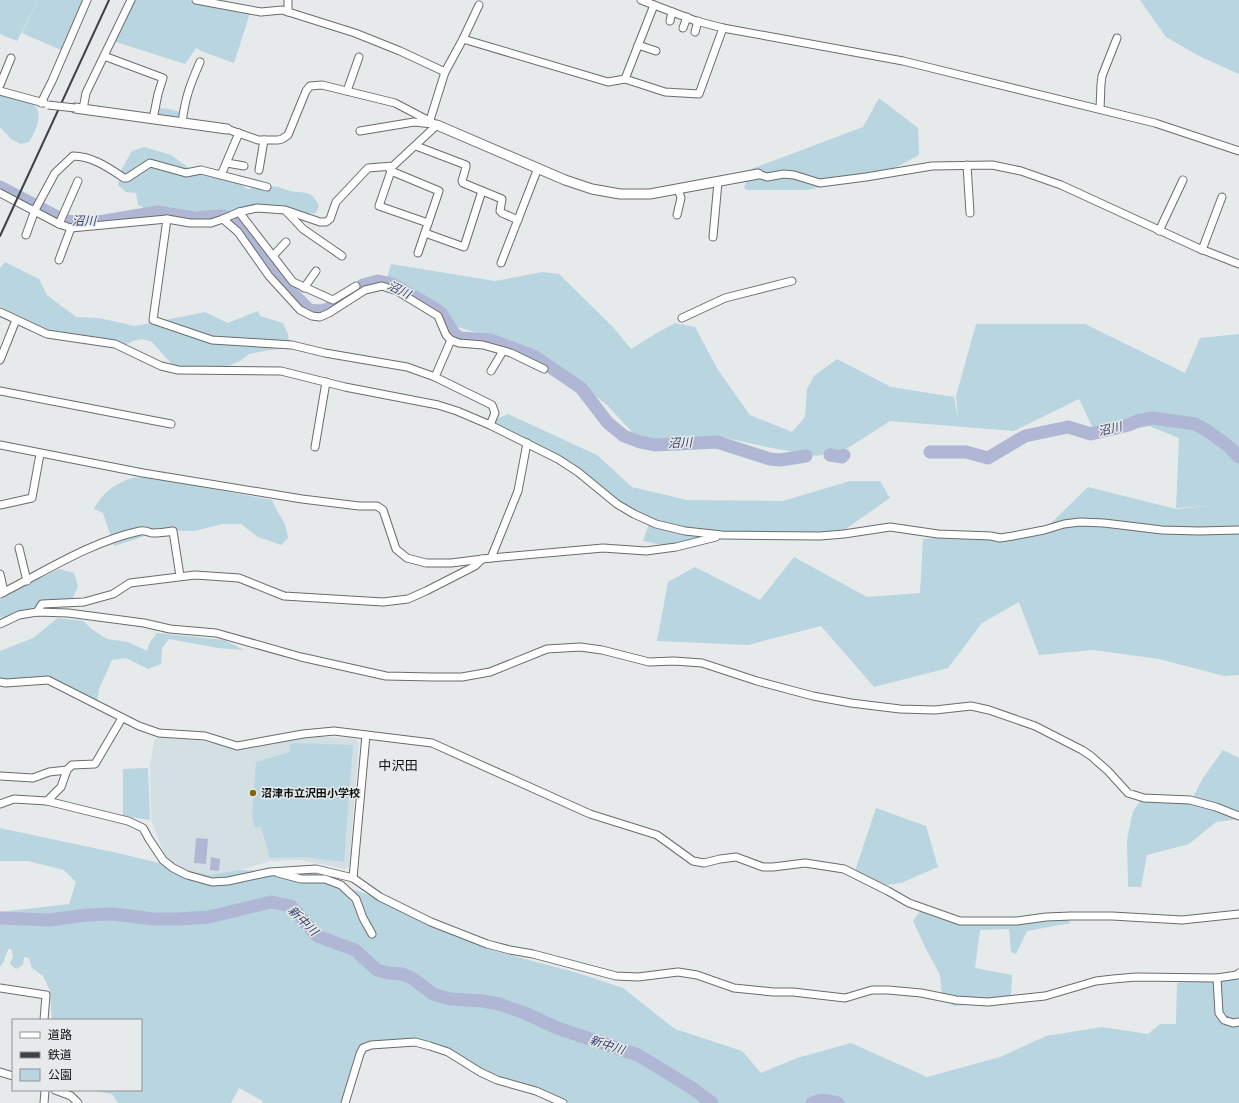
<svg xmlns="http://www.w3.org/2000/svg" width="1239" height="1103" viewBox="0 0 1239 1103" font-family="Raleway,'Noto Sans JP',sans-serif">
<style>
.built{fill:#d3dfe3}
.green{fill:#b8d5e0}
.water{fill:#afb7d5}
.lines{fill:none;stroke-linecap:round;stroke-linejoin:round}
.river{stroke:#afb7d5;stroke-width:13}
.minor-casing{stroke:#696c6d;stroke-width:9}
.tertiary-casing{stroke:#696c6d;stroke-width:11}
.minor{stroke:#fff;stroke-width:7}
.tertiary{stroke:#fff;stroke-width:9}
.rail{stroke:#404142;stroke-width:2}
.minor-bridge-casing{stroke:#696c6d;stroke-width:9;stroke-linecap:butt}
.minor-bridge{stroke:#fff;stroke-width:7}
.poi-dot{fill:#846903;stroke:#e7eaeb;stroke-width:1.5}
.labels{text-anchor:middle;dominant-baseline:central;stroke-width:3;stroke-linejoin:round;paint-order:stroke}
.poi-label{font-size:11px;font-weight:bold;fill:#0e0f0f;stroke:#e7eaeb;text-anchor:start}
.water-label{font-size:12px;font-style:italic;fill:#353f69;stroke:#e7eaeb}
.quarter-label{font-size:13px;fill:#0e0f0f;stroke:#e7eaeb}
</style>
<rect width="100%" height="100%" fill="#e7eaeb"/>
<path class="built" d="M311 736 355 739 359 743 349 866 345 869 300 860 271 861 239 870 207 875 169 865 151 820 150 766 154 741 157 737 197 740 238 749Z"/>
<g class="green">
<path d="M0 0H38L17 41 0 34Z"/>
<path d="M38 0H83L61 50 22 33Z"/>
<path d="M134 0H188L211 5 213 7 250 13 234 63 201 51 196 48 185 64 113 41Z"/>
<path d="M1140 0H1239V74L1199 56 1166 37Z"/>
<path d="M0 95C8 97 27 99 33 104 45 114 35 132 29 142L21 144 11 139 0 127Z"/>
<path d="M879 98 918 128 919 155 884 174 807 190H747L744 188 751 169 863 127Z"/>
<path d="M158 108 169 109 180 112 179 116 176 117 158 114Z"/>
<path d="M144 147 171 155 193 171 229 175 247 189C257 188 268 185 278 187 282 188 286 190 290 191 306 194 310 189 319 205L316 213 304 214 271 213 248 210 227 212 216 216 200 211 182 212 167 207 146 209 138 205 136 193 126 192 118 185 120 172 132 151Z"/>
<path d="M5 262 39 279 47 295 76 317 99 318 135 326 205 312 228 323 258 311 260 316 283 323 288 334 290 348 270 350 249 354 240 361 221 369H176L152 342 142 339 133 341 125 345 107 340 42 332 14 316 0 306V268Z"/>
<path d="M391 264 495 281 542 272 559 274 613 327 631 349 655 334 675 323 695 327 718 370 750 415 792 432 805 417 807 389 814 376 837 359 891 387 954 397 958 419 956 396 976 324H1085L1185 373 1200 338 1239 334V675L1224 676 1159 659 1093 650 1039 655 1019 602 982 623 948 668 874 687 821 626 748 645 657 641 668 582 695 567 760 600 794 557 867 597 920 593 923 539 1044 530 1088 487 1176 509 1209 506 1176 508 1179 438 1149 426 1097 437 1079 399 1014 431 890 421 848 448 817 456 767 447 722 437 679 451 632 432 607 405 553 362 475 332 454 326 414 290 386 283Z"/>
<path d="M508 414 597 455 632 487 687 500 783 501 850 481H880L890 498 837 535H717L662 545 643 541 650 521 620 510 573 463 492 421Z"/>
<path d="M149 477 272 500C278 516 286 519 288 538L281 545 258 537 241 524H223L194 531H183L159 528 142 537 114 546 103 513 94 509C101 494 116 482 133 478 138 477 144 478 149 477Z"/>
<path d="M59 569 74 573 78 586 73 598C62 600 51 601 41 604 27 609 16 620 0 617V600L5 594Z"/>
<path d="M58 618 83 621 93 630 107 639 128 642 147 651 149 644 157 633 224 640 244 650 218 648 169 639 162 648 161 664 148 669 126 658 112 660 99 689 97 701 89 698 78 691 60 686 46 680H0V651L33 638Z"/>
<path d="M296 743 353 745 344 862 305 857 270 858 261 827H255L252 818 256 762 290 752 289 745Z"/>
<path d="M1223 750 1239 758V819L1216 822 1189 844 1147 855 1141 887H1128L1127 840 1133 811 1142 799 1191 801 1203 778Z"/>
<path d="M148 768 150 820 123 816V769Z"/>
<path d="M876 808 926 826 938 867 901 883 881 886 855 871Z"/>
<path d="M0 828 122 854 208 875 239 870 301 872 336 877 341 885 369 895 491 950 578 973 623 988 675 1029 742 1051 761 1073 797 1058 851 1043 927 1077 1000 1057 1046 1036 1102 1027 1148 1034 1160 1024H1176L1177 983 1239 977V1103H563L497 1080 436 1043 417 1039 361 1046 344 1103H262L263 1101 239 1088 231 1103H118L112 1094 89 1090H141V1020H52L50 991 43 976 32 968 29 958 24 957 23 965 16 969 10 964 13 956 11 949H9C4 955 6 961 0 967V912L69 904 76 882 64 870 28 861H0Z"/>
<path d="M921 910 960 921 1064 916 1071 923 1027 931 1016 954 1011 952 1009 929 980 930 975 968 1012 975 1011 995 997 1003 954 1006 942 997 940 975 926 949 913 921Z"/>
</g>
<g class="water">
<path d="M196 838 208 839 206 864 194 863Z"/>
<path d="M211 857 220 859 219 871 210 870Z"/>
</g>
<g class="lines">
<g class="river">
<path d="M0 187 65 221 83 223H93L158 212 194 218 221 216 237 219 250 231 273 273 309 310 320 311 328 309 363 285 378 281 392 284 437 310 441 313 455 335 461 338 491 340 534 356 581 388 608 423 624 436 640 442 655 445 717 442 770 459 780 460 806 456"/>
<path d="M930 452H966L988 458 1025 436 1068 427 1091 434 1129 425 1137 421 1153 418 1195 424 1206 430 1227 445 1239 457"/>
<path d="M830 455 842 457 844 455"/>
<path d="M0 918 49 920 87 915 113 914 154 919H178L209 917 271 902 291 906 317 936 355 950 377 970 388 973 402 974 412 978 433 994 450 999 483 1001 499 1004 525 1013 557 1028 638 1055 692 1088 712 1103"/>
<path d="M812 1103C821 1099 828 1100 838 1103"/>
</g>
<defs>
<g id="minor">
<path d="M196 0 261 12 282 10 355 33 400 51 445 72"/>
<path d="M641 0 696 21 723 28 903 61 1155 123 1239 151"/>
<path d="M288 12V0"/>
<path d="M670 21 672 12"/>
<path d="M683 28 687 17"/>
<path d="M695 32 698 21"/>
<path d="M463 39 608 82 625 79 665 92 699 94 723 28"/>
<path d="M638 45 656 51"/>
<path d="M104 56 163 78 158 94 153 119"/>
<path d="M625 79 654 5"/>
<path d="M0 85 11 58"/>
<path d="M0 91 44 103"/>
<path d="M347 91 359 57"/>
<path d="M41 103 52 81 87 0"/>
<path d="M83 109 86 93 131 0"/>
<path d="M1100 109 1101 84 1102 76 1117 38"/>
<path d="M430 120 445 72 463 39 479 5"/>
<path d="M182 123C185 98 190 85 200 62"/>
<path d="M360 131 414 122 433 124"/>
<path d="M416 146 466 165V167L462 181 463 183 502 199 500 211 502 213 518 220"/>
<path d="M227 163 244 166"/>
<path d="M967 165 970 213"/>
<path d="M388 167 391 171 439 191 418 253"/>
<path d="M259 170 264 140"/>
<path d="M391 171 379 206 428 223"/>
<path d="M758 174 767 177 784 174 794 175 820 183 866 177 932 166 992 165 1021 171 1061 185 1198 248 1239 264"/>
<path d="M221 175 239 133"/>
<path d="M0 193 59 224 71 228 167 219 190 223H211L223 219 239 212 257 208 285 210 320 222H326L330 219 336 202 368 168 393 166 437 125 395 103 322 85 310 86 306 91 288 135 282 139 278 140H258L227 129"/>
<path d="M286 211 303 229 342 256"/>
<path d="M239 212 293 282 333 300 356 286"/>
<path d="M677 215 681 198 678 189"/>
<path d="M167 219 153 320 212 340 292 345 325 353 407 367 435 377"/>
<path d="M223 219 238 232 269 276 300 310 312 316 320 317 329 313 365 290 382 286 397 291 438 316 446 335 451 340 459 343 483 345 511 353 544 369"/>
<path d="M59 224 78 181"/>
<path d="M1159 231 1183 180"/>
<path d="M425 233 464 247 482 191"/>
<path d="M26 235 35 210 55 173 73 156C92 156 109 168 124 178H127L150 163 186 173 201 170 267 187"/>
<path d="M713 237 718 182"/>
<path d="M1202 250 1222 197"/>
<path d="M273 256 286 242"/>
<path d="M59 260 71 228"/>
<path d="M501 263 538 168"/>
<path d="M304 288 316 271"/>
<path d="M0 312 47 334 115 344 161 366 178 370 281 371 345 387 438 405 457 411 490 425 558 459 578 472 617 504 634 514 656 524 685 531 722 535 820 536 844 534 890 527 938 534 991 536 1000 538 1013 536 1044 530 1064 524 1080 522 1104 523 1162 530 1199 531 1239 530"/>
<path d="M682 318 725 298 792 281"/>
<path d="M451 340 435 377 492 405 495 413 490 425"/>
<path d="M0 360 16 320"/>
<path d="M491 371 503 351"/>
<path d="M0 391 171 424"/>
<path d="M0 445 143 473 302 499 359 506H377L383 510 396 549 407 558 426 563H451L491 558 603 548 646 551 676 547 716 537"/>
<path d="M315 447 326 382"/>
<path d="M0 505 32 498 40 454"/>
<path d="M19 548 27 581"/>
<path d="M491 558 518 491 527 443"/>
<path d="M0 574 4 592"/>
<path d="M0 594C46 571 90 542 140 531 144 530 148 532 152 533 159 533 167 532 173 531L180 576"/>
<path d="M37 612 42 604 84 602 113 594 130 583 195 575 239 578 284 596 383 602 408 599 426 591 475 566 482 559"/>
<path d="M0 624 19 615 37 612 68 613 144 623 170 629 216 633 301 657 386 676 432 677H462L490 672 547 649 580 647 602 650 649 662 674 661 702 663 757 681 813 696 851 703 900 709 935 710 971 706 989 710 1035 726 1082 750 1091 756 1108 771 1128 793 1144 798 1190 800 1216 807 1239 816"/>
<path d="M0 682 6 683 48 680 139 726 159 733 205 736 237 746 303 734 334 731 432 743 590 814 657 835 693 861 704 863 720 859 736 857 763 867H773L805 863 844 869 888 891 909 903 960 921H1017L1046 917 1071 916H1112L1182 920 1239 914"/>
<path d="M0 776 33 778 49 772 67 770"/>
<path d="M47 801 61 787 67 770 72 765 95 764 122 718"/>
<path d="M0 804 14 799 47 801 128 821 143 828 149 839 163 860 173 868 187 875 212 882 228 881 270 872 316 869 353 878 380 897 431 922 487 944 510 950 533 954 616 976 638 977 678 972 697 975 734 988 773 992H793L845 998 872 990H888L921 993 956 1000 988 1002 1045 996 1096 981 1113 979 1136 977 1217 978 1237 975 1239 973"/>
<path d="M278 873 301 879H325L341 885 356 899 363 918 372 934"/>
<path d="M353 878 366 735"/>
<path d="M1217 978 1219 1013 1224 1020 1233 1023 1239 1022"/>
<path d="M0 988 46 995 44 1020"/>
<path d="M0 1072 13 1076"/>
<path d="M55 1090 71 1096 78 1103"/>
<path d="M44 1103 45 1090"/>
<path d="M345 1103 360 1054 363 1048 371 1045 415 1042 430 1046 448 1052 480 1072 497 1080 536 1091 563 1103"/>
</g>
<g id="tertiary">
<path d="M75 108 227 129"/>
<path d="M437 125 565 180 592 189 620 194H650L758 174"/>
</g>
</defs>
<use href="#minor" class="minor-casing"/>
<use href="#tertiary" class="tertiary-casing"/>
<use href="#minor" class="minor"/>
<use href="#tertiary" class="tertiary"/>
<path class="rail" d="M0 236 109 0"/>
<defs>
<path id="minor-bridge" d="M48 105 75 108"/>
</defs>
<use href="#minor-bridge" class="minor-bridge-casing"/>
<use href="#minor-bridge" class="minor-bridge"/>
</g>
<circle class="poi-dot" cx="253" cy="793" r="4"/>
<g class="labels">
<g class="poi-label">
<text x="261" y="793">沼津市立沢田小学校</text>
</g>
<g class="water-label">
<text x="84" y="221">沼川</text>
<text transform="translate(399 290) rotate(26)">沼川</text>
<text transform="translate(1110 429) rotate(-14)">沼川</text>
<text transform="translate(680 443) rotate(-3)">沼川</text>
<text transform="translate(303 921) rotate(44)">新中川</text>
<text transform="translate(607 1045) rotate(18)">新中川</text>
</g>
<g class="quarter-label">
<text x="398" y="765">中沢田</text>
</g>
</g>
<rect x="12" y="1019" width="130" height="72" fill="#e7eaeb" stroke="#909293"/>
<rect x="20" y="1032" width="20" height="6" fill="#ffffff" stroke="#909293"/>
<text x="48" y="1039" font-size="12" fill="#0e0f0f">道路</text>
<rect x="20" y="1052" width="20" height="6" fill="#404142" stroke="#909293"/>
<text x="48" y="1059" font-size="12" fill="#0e0f0f">鉄道</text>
<rect x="20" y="1069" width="20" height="12" fill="#b8d5e0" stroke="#909293"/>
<text x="48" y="1079" font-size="12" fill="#0e0f0f">公園</text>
</svg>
